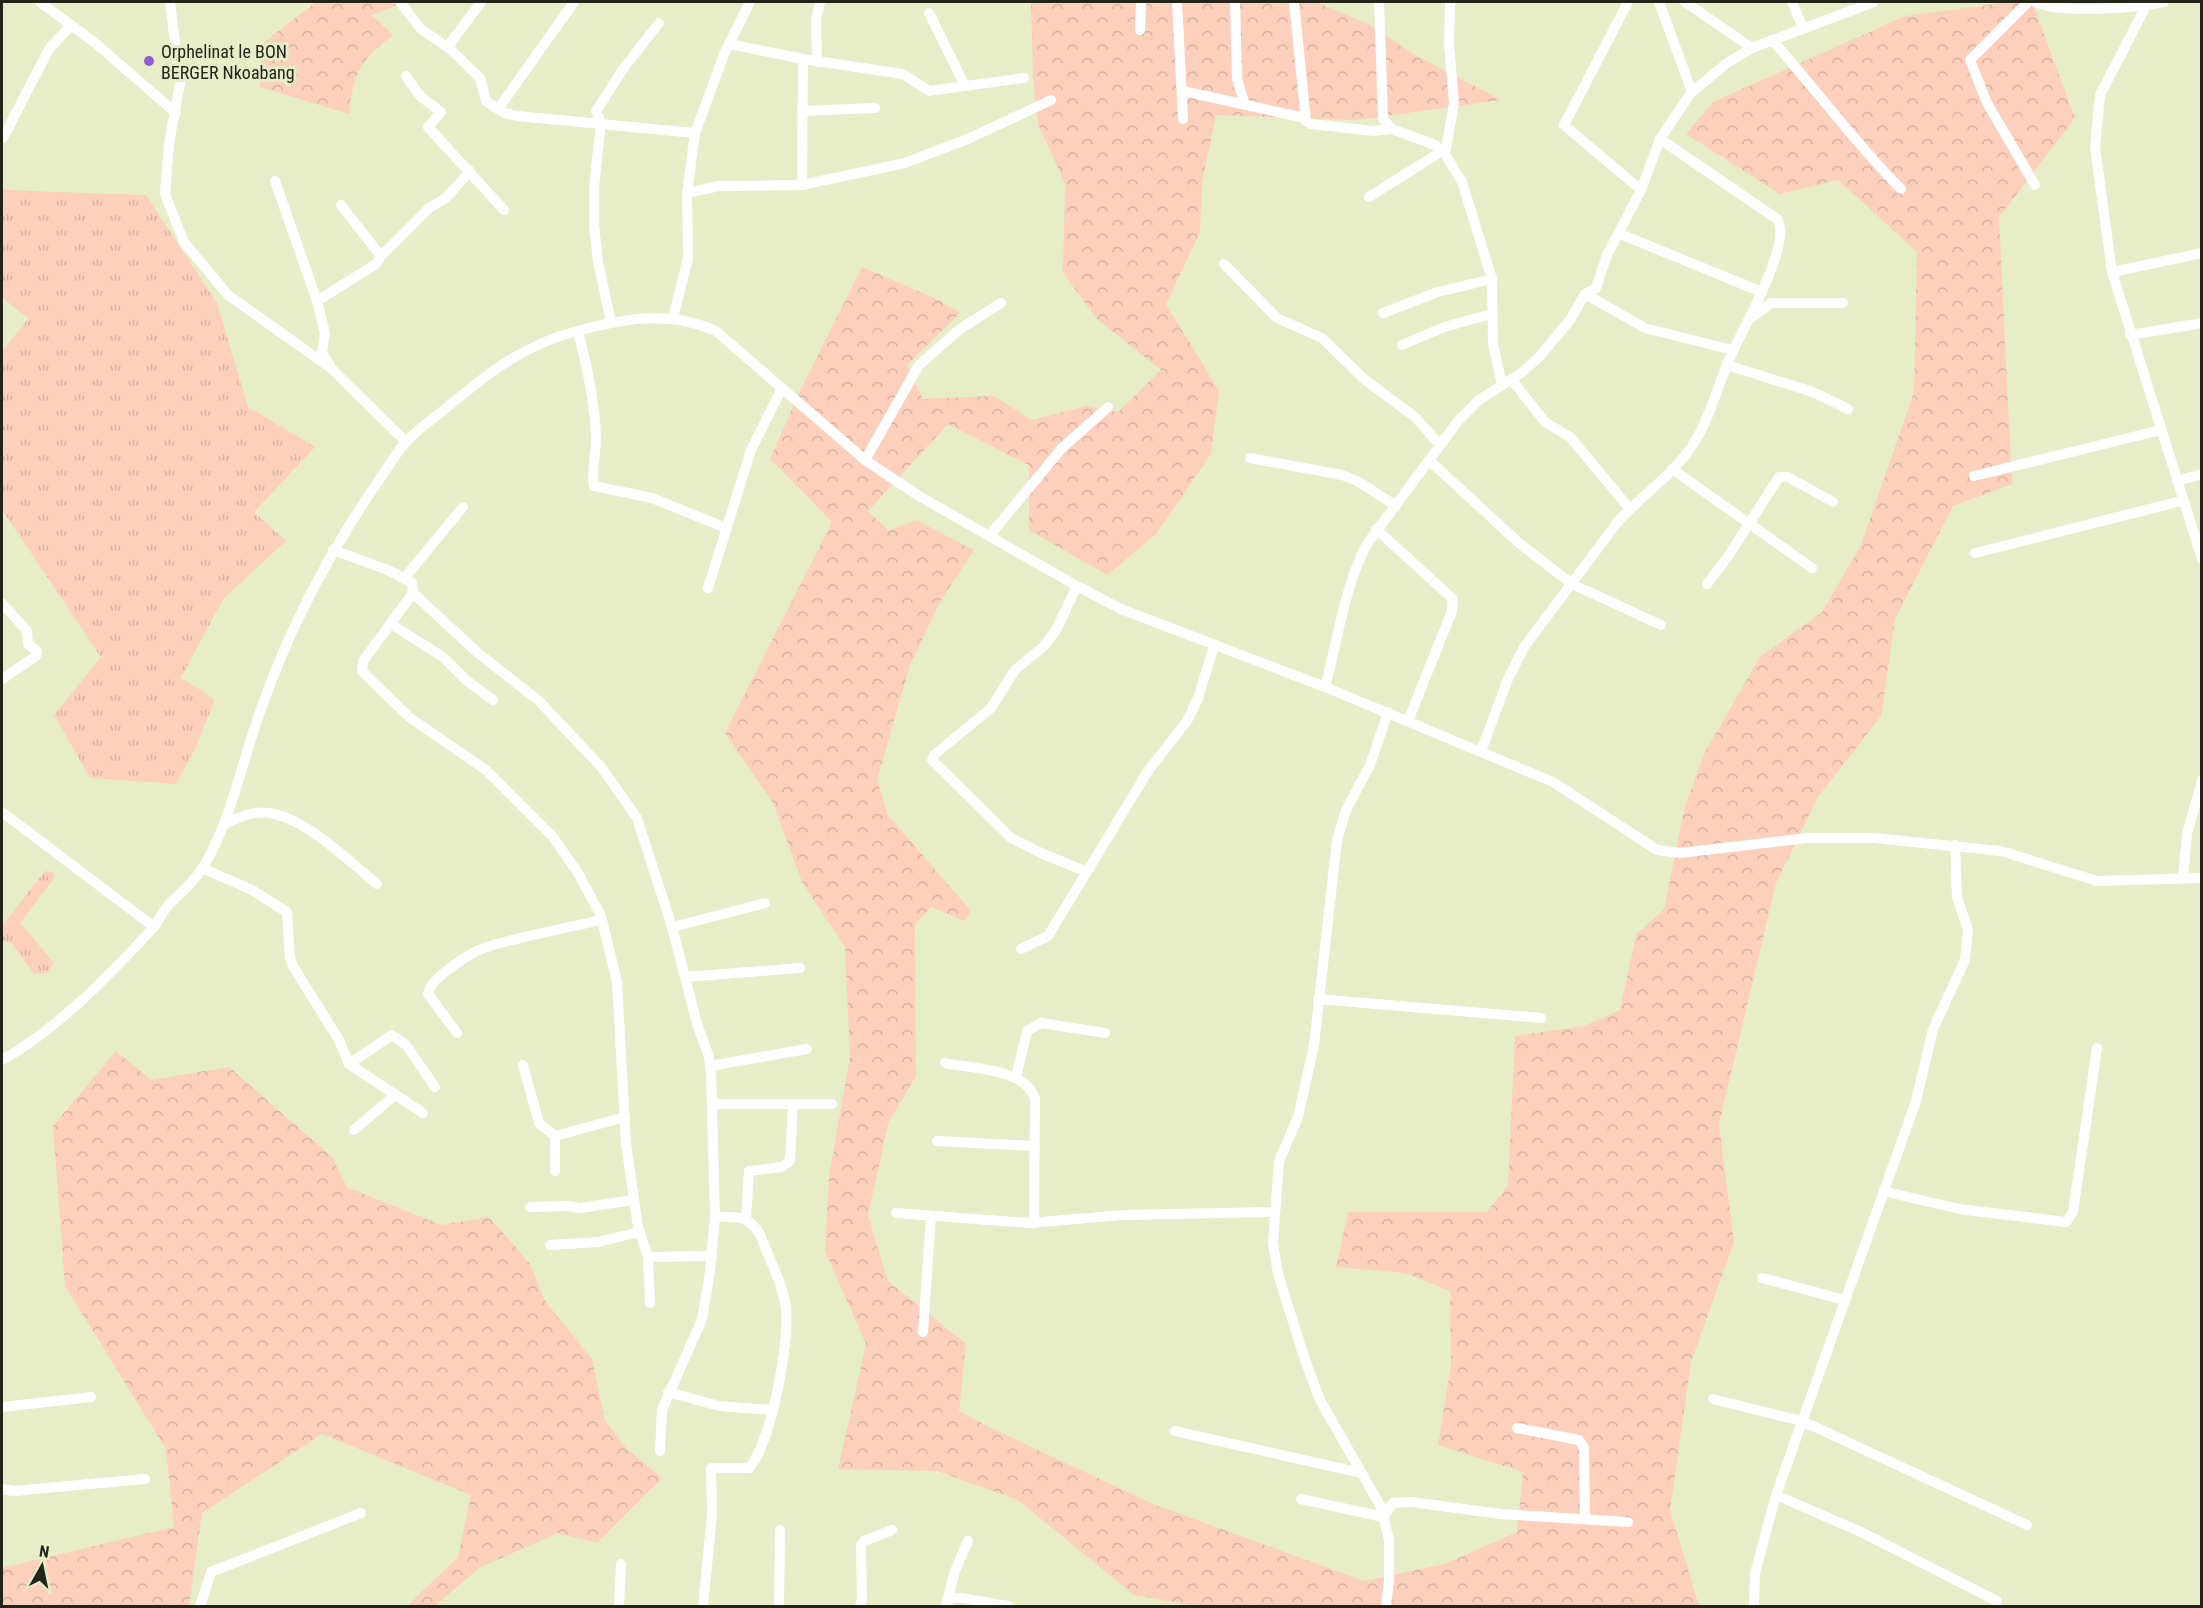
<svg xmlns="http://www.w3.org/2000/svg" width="2203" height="1608" viewBox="0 0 2203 1608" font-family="'Roboto Condensed',sans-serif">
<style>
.grass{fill:url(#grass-tufts)}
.forest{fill:url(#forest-crowns)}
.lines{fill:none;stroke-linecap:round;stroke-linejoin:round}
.minor{stroke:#fff;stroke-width:10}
.poi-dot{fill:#915cd4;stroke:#e7edc8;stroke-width:2}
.labels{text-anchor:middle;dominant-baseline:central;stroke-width:6;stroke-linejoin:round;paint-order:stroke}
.poi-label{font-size:18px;fill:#232518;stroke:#e7edc8;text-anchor:start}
</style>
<defs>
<pattern id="grass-tufts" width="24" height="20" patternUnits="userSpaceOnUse" patternTransform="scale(1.5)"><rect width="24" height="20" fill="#fcd0bd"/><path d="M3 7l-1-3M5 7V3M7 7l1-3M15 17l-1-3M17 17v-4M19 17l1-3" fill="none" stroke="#d8b2a2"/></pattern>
<pattern id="forest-crowns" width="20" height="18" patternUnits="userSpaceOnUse" patternTransform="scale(1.5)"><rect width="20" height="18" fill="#fcd0bd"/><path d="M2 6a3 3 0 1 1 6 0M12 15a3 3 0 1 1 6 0" fill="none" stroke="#d8b2a2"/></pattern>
</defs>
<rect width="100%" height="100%" fill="#e7edc8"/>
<g class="grass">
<path d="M2 190 146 195 217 303 248 407 315 447 254 512 286 541 223 599 181 678 215 699 196 747 176 784 90 778 54 715 101 657 2 510V351L28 319 2 297Z"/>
<path d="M45 871 53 872 54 878 20 923 54 963 47 973 34 974 12 944 2 940V926Z"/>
</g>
<g class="forest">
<path d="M316 2H405L371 15 393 35C359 61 354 72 349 114L260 87 262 44Z"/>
<path d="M1031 2H1316L1368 24 1415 55 1501 100 1357 120 1216 115 1202 183 1200 232 1166 304 1219 391 1211 454 1156 534 1107 575 1029 530V465L948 424 868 511 889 531 916 520 974 550 940 602 910 665 877 780 888 815 971 911 964 921 931 907 915 924 916 1076 889 1121 868 1215 888 1281 966 1344 959 1411 989 1427 1153 1504 1364 1581 1445 1564 1517 1532 1523 1472 1438 1445 1451 1366 1450 1291 1405 1273 1336 1267 1348 1212H1487L1508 1185 1515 1036 1584 1026 1620 1010 1636 935 1664 909 1685 806 1705 752 1760 657 1822 612 1861 545 1914 392 1917 252 1838 180 1780 194 1686 134 1713 102 1905 16 2011 2H2032L2075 118 1999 217 2012 484 1953 506 1895 619 1881 716 1818 797 1776 883 1719 1124 1734 1242 1691 1362 1670 1510 1699 1606H1196L1134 1595 1018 1500 937 1471 838 1469 866 1344 825 1251 829 1176 850 1057 845 947 802 882 773 803 725 733 832 522 770 459 799 393 862 267 939 300 960 313 907 365 923 399 994 396 1032 420 1086 406 1118 412 1161 370 1097 319 1063 273 1065 184 1038 124 1033 78Z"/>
<path d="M116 1051 151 1080 229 1067 332 1157 347 1187 441 1225 489 1217 530 1264 545 1301 592 1359 605 1421 627 1449 662 1478 597 1543 558 1533 479 1568 435 1606H407L458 1557 471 1495 322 1434 202 1513 189 1606H2V1568L174 1527 166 1449 65 1286 53 1126Z"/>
</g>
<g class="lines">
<g class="minor">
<path d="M40 2 94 42 176 113"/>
<path d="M170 2 180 83 169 143 165 194 184 242 228 295 332 369 406 442"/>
<path d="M400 2 421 29 450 49"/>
<path d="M481 2 451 42 450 49 480 78 486 101 504 113 517 116 695 133"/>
<path d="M1177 2 1183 119"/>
<path d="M1235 2 1237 79 1245 105"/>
<path d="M1294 2 1306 121 1311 124 1374 131 1392 129"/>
<path d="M1379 2 1383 119 1392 129 1435 145 1445 154 1462 182 1492 279 1493 344 1502 385"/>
<path d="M1628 2 1564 125 1641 190"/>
<path d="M1659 2 1692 92"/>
<path d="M1685 2 1752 48"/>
<path d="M1792 2 1803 28"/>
<path d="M2028 2 1970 60 1987 103 2035 185"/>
<path d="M2036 2C2059 14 2139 8 2164 2"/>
<path d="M2146 2V6L2100 95 2095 147 2112 272 2202 559"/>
<path d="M929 13 965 86"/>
<path d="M1140 30 1141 2"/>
<path d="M1772 40C1816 89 1854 142 1901 189"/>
<path d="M729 44 803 59 903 74 929 91 1024 78"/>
<path d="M817 62 816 19 820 2"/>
<path d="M406 76 420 96 441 112 428 127 504 210"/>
<path d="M1183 91 1305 118"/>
<path d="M498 109 574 2"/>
<path d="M802 111 875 108"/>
<path d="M3 138 49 49 71 25"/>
<path d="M1445 154 1454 103 1449 45 1450 2"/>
<path d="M275 181 317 301 325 333 322 352 330 366"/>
<path d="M802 185 803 59"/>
<path d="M687 193 719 186 802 185 905 163 970 138 1051 100"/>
<path d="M1369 197 1442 151"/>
<path d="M341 205 381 256"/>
<path d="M1620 234 1762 292"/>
<path d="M1224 264 1277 318 1322 338 1364 379 1415 417 1439 444"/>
<path d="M2112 272 2202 253"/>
<path d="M1585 294 1645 328 1733 350"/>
<path d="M317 301 376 264 381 256 429 208 446 198 470 171"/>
<path d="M1383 313 1438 292 1492 279"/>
<path d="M1754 316 1771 303H1843"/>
<path d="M673 318 688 258 687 193 695 133 725 52 750 2"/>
<path d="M611 322 598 262 594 225V187L601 123 596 111 623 69 659 23"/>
<path d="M578 331C587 366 595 402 596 438 596 454 591 471 594 486L652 498 726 528"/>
<path d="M2130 335 2202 323"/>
<path d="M1402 345 1444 327 1492 314"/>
<path d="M1727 365 1813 392 1848 409"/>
<path d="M1511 379 1545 422 1570 437 1629 508"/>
<path d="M1250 458 1342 475 1359 482 1396 506"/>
<path d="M865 460 919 365 960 329 1001 303"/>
<path d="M1430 461 1519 543 1572 584 1661 625"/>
<path d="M1672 469 1812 568"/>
<path d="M1974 476 2161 430"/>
<path d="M2177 481 2202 474"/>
<path d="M1376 529 1453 599 1452 611 1408 721"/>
<path d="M990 535 1062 448 1108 407"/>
<path d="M333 550 388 570 412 583 413 593 478 653 539 701 602 768 637 818 672 927 697 1024 709 1057 711 1074 715 1217 710 1272 702 1319 662 1410 660 1451"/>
<path d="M1975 553 2181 501"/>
<path d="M405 577 463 507"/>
<path d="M1707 584 1729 555 1779 477H1788L1833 502"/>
<path d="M1077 586 1056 630 1044 646 1015 670 991 708 934 755 932 760 1011 838 1041 853 1085 871"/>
<path d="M708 588 751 450 781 390"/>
<path d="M413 593 363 661 362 671 409 717 486 770 553 837 578 873 601 916 617 982 626 1144 638 1227 648 1257 650 1303"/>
<path d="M2 603 27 631 28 644 37 651 36 656 2 679"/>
<path d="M391 624 443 657 466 680 493 700"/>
<path d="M1325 687C1337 643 1345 584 1367 544L1458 421 1479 400 1521 373 1539 357 1570 320 1585 294 1596 288 1607 255 1641 190 1660 139 1690 94 1727 63 1752 48 1874 2"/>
<path d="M1481 751 1508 679 1524 647 1616 524C1639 497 1671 477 1692 446 1709 420 1716 391 1728 362 1738 336 1794 244 1777 219L1660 139"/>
<path d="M2 812 154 927"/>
<path d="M224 824C234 820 245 814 255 813 295 806 347 860 377 884"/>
<path d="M202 868 252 890 287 912 290 959 294 968 339 1040 349 1064 423 1113"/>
<path d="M2183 877 2187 834 2202 780"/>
<path d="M672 927 765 903"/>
<path d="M1021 949 1048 936 1148 771 1187 721 1198 698 1214 646"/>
<path d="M685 977 800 968"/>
<path d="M1318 999 1541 1018"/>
<path d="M457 1033 428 994C429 979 470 953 484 948 522 936 563 929 601 920"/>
<path d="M2 1060C56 1030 110 975 152 929 159 921 163 910 171 902 184 890 194 881 204 866 232 818 242 761 261 709 289 629 329 553 377 483 386 470 395 454 406 442 417 430 431 420 444 410 483 377 520 347 570 333 620 319 668 309 716 331L865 460 919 496 1077 586 1121 609 1325 687 1553 782 1657 850 1680 853 1808 838H1874L2001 851 2097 881 2202 878"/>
<path d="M945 1063C974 1069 1025 1068 1035 1099L1034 1223"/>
<path d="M349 1064 392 1035 406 1045 435 1087"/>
<path d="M523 1065 539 1123 555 1136"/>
<path d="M710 1066 807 1049"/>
<path d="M1016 1077 1027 1031 1041 1023 1105 1033"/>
<path d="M712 1104H832"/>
<path d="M354 1130 395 1095"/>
<path d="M937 1141 1035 1146"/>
<path d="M555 1171V1136L625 1117"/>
<path d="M1883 1191 1959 1209 2066 1222 2073 1212 2097 1048"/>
<path d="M530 1207 569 1206 579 1208 634 1200"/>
<path d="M896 1213 1029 1223 1123 1215 1273 1212"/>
<path d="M746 1219 749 1171 782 1167 790 1161 793 1104"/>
<path d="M550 1245 598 1242 639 1232"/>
<path d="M648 1257 712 1256"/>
<path d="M1762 1278 1845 1300"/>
<path d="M923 1332 931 1216"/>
<path d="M668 1392 719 1406 772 1410"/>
<path d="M1713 1399 1802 1421 2027 1525"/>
<path d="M2 1407 91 1397"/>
<path d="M1517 1428 1579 1440 1584 1448 1585 1519"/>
<path d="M1175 1431 1361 1473"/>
<path d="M2 1489 13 1491 145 1479"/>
<path d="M1776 1495 1861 1532 1997 1601"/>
<path d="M1301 1499 1383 1517 1393 1503 1411 1502 1501 1514 1628 1522"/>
<path d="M947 1601 955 1571 968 1541"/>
<path d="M200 1606 211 1572 361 1513"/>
<path d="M619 1606 621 1564"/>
<path d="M703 1606 712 1515 711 1468H749C771 1444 790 1341 786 1308 783 1284 768 1257 760 1234 746 1214 738 1217 715 1217"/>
<path d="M779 1606 780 1530"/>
<path d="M860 1606 862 1600 861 1545 864 1541 892 1530"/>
<path d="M945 1606 951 1598H962L1008 1606"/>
<path d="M1386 1606 1389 1580V1540L1381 1507 1320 1400 1305 1360 1278 1274 1273 1243 1279 1161 1298 1117 1314 1045 1337 840 1346 810 1370 765 1388 712"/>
<path d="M1754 1606 1755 1573 1776 1495 1916 1101 1933 1029 1965 960 1968 930 1957 897 1955 845"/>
</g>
</g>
<circle class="poi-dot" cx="149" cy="61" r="6"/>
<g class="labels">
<g class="poi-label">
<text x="161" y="51">Orphelinat le BON<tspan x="161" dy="21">BERGER Nkoabang</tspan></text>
</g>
</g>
<rect width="2203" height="1608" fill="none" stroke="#232518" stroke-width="6"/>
<g transform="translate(42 1566) rotate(9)" stroke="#e7edc8" stroke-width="4.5" paint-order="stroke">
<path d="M0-4.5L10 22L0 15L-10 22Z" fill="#232518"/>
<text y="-9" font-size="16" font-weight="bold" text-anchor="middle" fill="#232518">N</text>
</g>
</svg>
